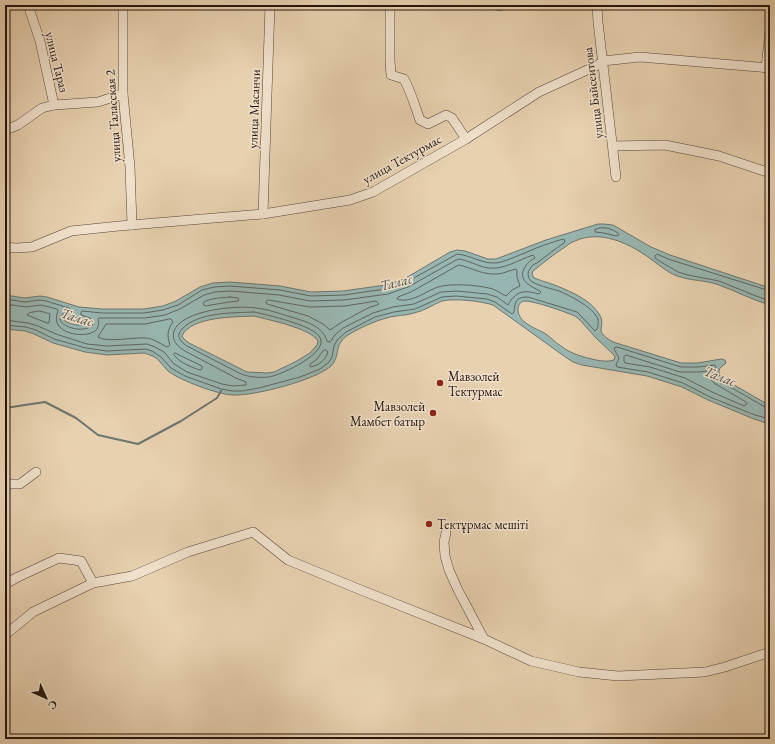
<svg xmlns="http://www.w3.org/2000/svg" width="775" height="744" viewBox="0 0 775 744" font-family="'EB Garamond',serif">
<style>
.water{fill:#98b6b1;stroke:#6a756f;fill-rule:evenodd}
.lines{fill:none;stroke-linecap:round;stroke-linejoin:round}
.shore{stroke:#5e655f;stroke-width:1}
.stream{stroke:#6a756f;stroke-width:2}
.minor-casing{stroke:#554336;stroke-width:10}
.minor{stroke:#f0e1cc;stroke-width:9}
.poi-dot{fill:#8f2418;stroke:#f0e1cc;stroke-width:1.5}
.labels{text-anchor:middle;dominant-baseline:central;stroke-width:3;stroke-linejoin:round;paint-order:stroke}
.street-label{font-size:13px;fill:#24140d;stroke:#f0e1cc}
.poi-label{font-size:13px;fill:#24140d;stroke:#f0e1cc;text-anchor:start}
.water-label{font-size:14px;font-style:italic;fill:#4d4d46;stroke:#f0e1cc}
</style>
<rect width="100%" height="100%" fill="#e8d1b0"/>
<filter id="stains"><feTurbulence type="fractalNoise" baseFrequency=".005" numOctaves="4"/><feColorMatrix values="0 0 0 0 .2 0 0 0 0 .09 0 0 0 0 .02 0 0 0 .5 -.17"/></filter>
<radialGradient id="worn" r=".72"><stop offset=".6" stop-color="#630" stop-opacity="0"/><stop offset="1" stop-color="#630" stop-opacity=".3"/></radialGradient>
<path class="water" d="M598 224H603L613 225 651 247 670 255 770 288V305C752 300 736 291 719 285 706 280 691 281 677 276 664 271 654 260 642 253 622 240 597 231 575 241 571 242 568 245 565 247 554 254 543 263 533 271L532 274 534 278C544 282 554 284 564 289 576 294 592 302 599 314 608 327 591 330 613 342L681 363H698L721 359 725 360 726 363 720 368 719 371V375L727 381 767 404H770V423H766L754 419 708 400 682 387 647 376 582 365 573 362 564 356 493 305C481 301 454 298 442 301 432 305 424 311 414 313 408 315 402 315 396 316 381 318 361 327 348 335 333 345 341 356 331 366 316 380 254 396 233 395 219 395 179 380 168 371 165 368 163 365 160 362 157 357 150 355 144 353L107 355 85 352 53 343 34 334 25 331 5 329V295L25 298 40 296 47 297 79 307 102 309H144L163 306 176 301 200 287 213 283 230 282 280 286 311 292 343 291 386 285 404 279 450 252 457 250 465 251 488 259H496L546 240ZM523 301C533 300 565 312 575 316L579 319 596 338 613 354 615 357 614 360C608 362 602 361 596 360 583 357 571 354 561 346 556 343 551 338 546 334 536 328 517 323 518 308 519 304 520 303 523 301ZM67 316 74 317 88 321 90 323C83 327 72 325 65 321V318ZM254 316C269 320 310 328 318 341L317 345 310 353 295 362 274 372 267 373 247 372 189 343 184 339 182 336C191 316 236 317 254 316Z"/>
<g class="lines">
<g class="shore">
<path d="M599 228C606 227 612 229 618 233L619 235 616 236 604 233 595 232V230Z"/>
<path d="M459 265C472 268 483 275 497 274 503 274 510 270 516 269L517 270V277L520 286 512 290 506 296C500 293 495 289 489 288 476 285 451 283 438 287 426 291 411 304 397 299L398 297 411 292Z"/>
<path d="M770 291 668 259 657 254 655 256V258L661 262 678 272 688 275 719 281 756 296 770 301"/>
<path d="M230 297 238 298 239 300 238 301 229 302 205 306 203 304 204 302C211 298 221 298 230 297Z"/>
<path d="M5 299 25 302 40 300 46 301 69 308 70 309 69 311C44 320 78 336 92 326L93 322 90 318 81 315V313L82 311 102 313H144L163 310 178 305 202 290 214 287 230 286 280 290 311 296 344 295 371 291 387 289 405 283 457 254C470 255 482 264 496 263 505 262 516 256 525 253 537 247 550 243 563 239L565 240 564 243C555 249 546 256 537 263 534 264 531 266 530 269 527 272 528 277 530 280 534 285 553 289 559 291 569 295 592 307 597 317 599 321 598 326 597 329L595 331 581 316 577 312 528 297C516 297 515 301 514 312L512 314 495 302 487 299 456 296 442 297 415 309 394 312 375 317 346 332 337 340 334 346 332 357 329 362 320 369 300 377 259 388 242 391H232L221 389 185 376 171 368 161 357 152 351 146 349 107 351 86 348 54 339 36 330 26 327 5 325"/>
<path d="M268 300 310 307 345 306 376 301 379 304 377 305 370 307 342 322 330 330 323 324 308 316 267 304 266 302Z"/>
<path d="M5 304 26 307 41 305 57 309 58 311C48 334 85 339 95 331 99 328 99 323 98 319L99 318H145L165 315 180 309 204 295 215 292 230 291 279 295 310 301 344 300 388 294 408 287 458 259C468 260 477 266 488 268 504 270 518 260 533 255L534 256 535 258C531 260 527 263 525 267 517 280 530 286 540 291L541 292 539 294C531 292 521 289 514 297 511 299 510 302 508 305L497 297 487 294 457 291 441 292 414 304 393 307 373 313 343 328 334 336 331 341 329 342 327 341C323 326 305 321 291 317 280 314 268 309 256 308 236 305 182 310 174 331 171 340 178 347 185 351L236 378 246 382V385L233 386 222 384 187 372 174 364 164 352 155 347 147 344 107 346 87 344 56 334 38 326 28 323 5 320"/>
<path d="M40 311 50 314 49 323H47L27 315 29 313Z"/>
<path d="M254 312C268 315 311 325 319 336 332 352 281 375 269 377 259 378 247 377 239 373L187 346C181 342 175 336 182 329 198 312 232 313 254 312Z"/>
<path d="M171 319 173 322C167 330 167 336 170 345L168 347C161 345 154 338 145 338 133 337 108 343 98 337L106 324H145Z"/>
<path d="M324 350H326L328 352C326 360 318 366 310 367V364L316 360Z"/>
<path d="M175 353 202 366V369L200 370C191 367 180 363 174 355Z"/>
<path d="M626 355 680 372H698L708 371C711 375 709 378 714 383L746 402 747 404 744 406 712 392 685 378 650 367 625 363 624 361V357Z"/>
<path d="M770 408 765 407 718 380C714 376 714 372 716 367L715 365 698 367H681L617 347 614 348C616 356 622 356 616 364L617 367 648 372 683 383 710 397 755 415 770 419"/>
</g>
<path class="stream" d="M5 408 45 402 76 418 98 435 138 444 181 421 217 398 221 391"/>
<defs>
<g id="minor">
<path d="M28 5 40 41 54 105 98 102 123 94"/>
<path d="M123 5V94L130 167 132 225"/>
<path d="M390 5V60L391 75 404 79C411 92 415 106 420 120L428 124 446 115 452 118 466 139"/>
<path d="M597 5 598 22 616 177"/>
<path d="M499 6 501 5"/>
<path d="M766 68 770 30"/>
<path d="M5 130 18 125 42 108 54 105"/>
<path d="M613 146 665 145 719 156 770 173"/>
<path d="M263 214 270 5"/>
<path d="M5 247 16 248 32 247 71 231 119 226 263 214 350 200 373 192 466 139 539 92 598 65 603 61 640 57 770 68"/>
<path d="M5 484H20L36 472"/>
<path d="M446 533 444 542 445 556 449 570 458 590 484 639"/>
<path d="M5 584 18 577 59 558 81 561 93 583"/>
<path d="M5 635 33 612 93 583 132 576 188 552 253 532 288 560 356 588 484 639 531 661 579 672 618 676 705 672 725 667 770 652"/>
</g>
</defs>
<use href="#minor" class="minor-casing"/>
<use href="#minor" class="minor"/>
</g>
<g class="poi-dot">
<circle cx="440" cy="383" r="4"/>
<circle cx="433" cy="413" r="4"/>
<circle cx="429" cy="524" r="4"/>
</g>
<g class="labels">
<g class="street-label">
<text transform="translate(57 62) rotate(76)">улица Тараз</text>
<text transform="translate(593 93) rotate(-97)">улица Байсеитова</text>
<text transform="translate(254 109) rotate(-88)">улица Масанчи</text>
<text transform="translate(113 116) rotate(-94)">улица Таласская 2</text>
<text transform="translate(402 159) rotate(-29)">улица Тектурмас</text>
</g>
<g class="poi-label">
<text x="448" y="376">Мавзолей<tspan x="448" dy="15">Тектурмас</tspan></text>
<text x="425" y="406" text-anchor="end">Мавзолей<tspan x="425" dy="15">Мамбет батыр</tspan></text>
<text x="437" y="524">Тектұрмас мешіті</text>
</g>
<g class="water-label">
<text transform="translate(396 282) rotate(-14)">Талас</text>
<text transform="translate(77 317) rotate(17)">Талас</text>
<text transform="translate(720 376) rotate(21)">Талас</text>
</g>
</g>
<rect width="775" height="744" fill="none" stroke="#e8d1b0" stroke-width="20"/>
<rect x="6" y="6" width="763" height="732" fill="none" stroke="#24140d" stroke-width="2"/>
<rect x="10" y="10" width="755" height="724" fill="none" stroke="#24140d"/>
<g transform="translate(46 698) rotate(135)" stroke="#f0e1cc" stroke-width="3" paint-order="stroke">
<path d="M0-3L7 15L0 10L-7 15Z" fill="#24140d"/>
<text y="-6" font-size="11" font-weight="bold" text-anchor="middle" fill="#24140d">С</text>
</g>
<rect width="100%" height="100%" filter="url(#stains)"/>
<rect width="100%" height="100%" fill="url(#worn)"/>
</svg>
